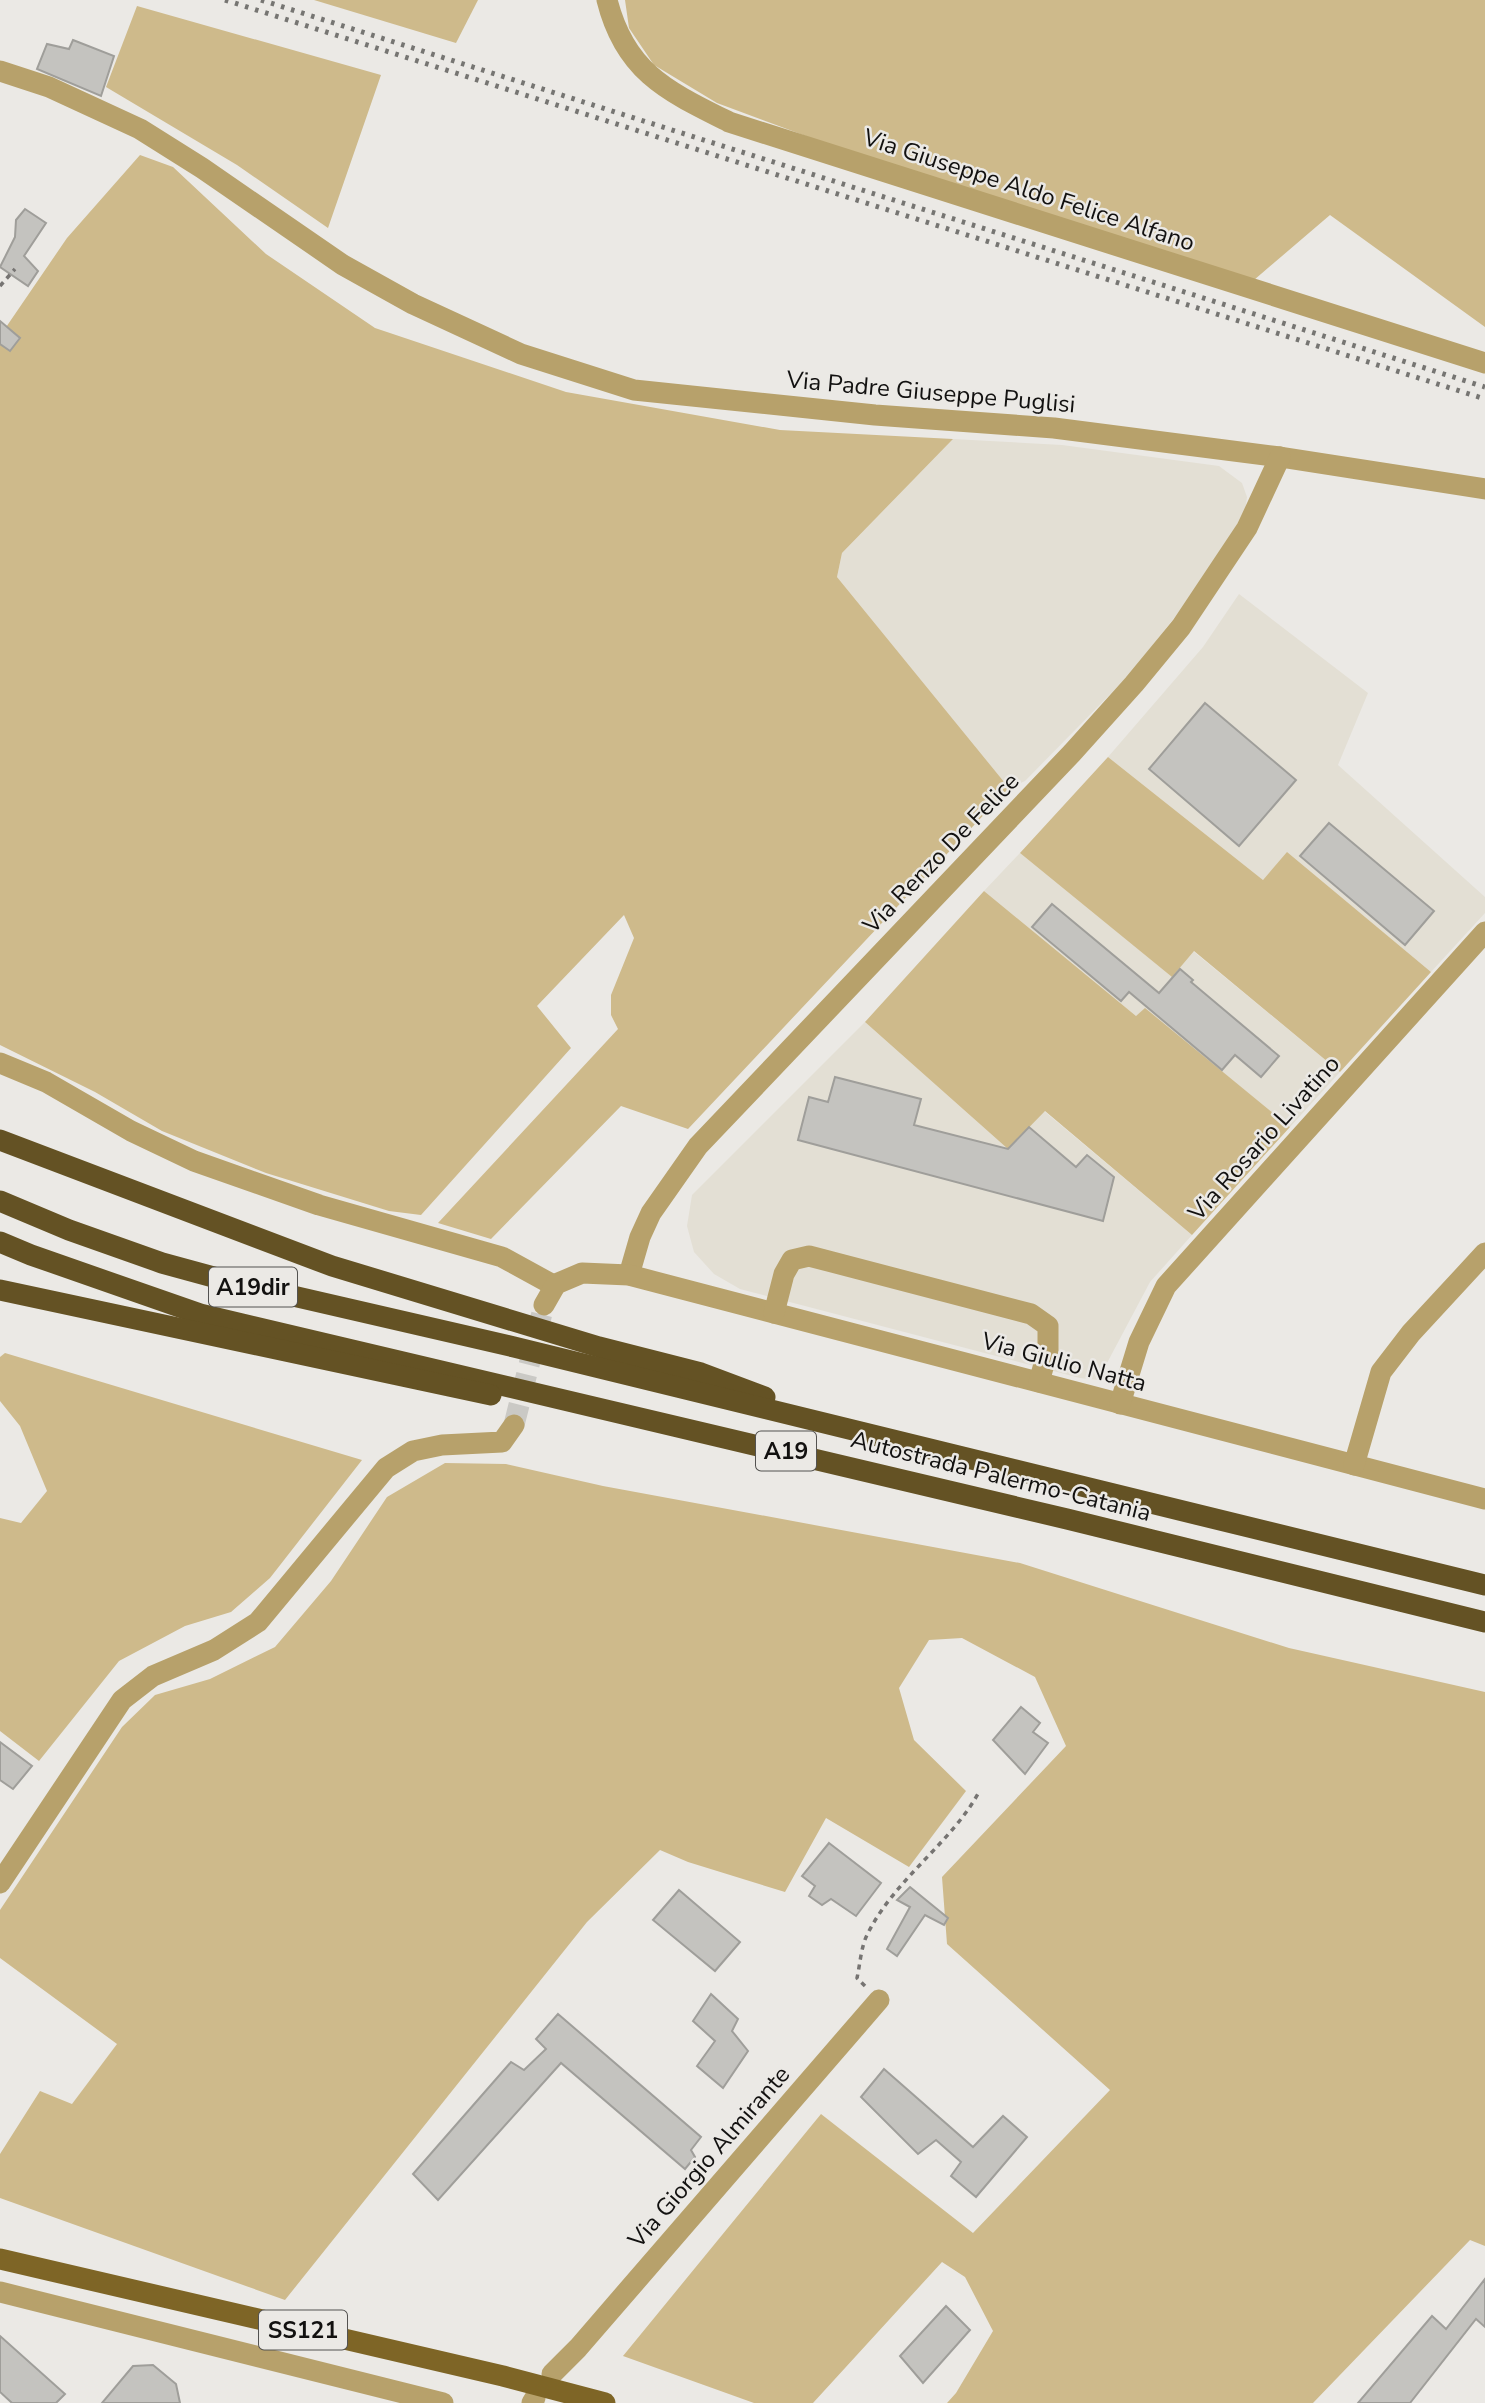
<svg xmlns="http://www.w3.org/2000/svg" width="1485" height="2403" viewBox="0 0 1485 2403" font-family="'Nunito Sans',sans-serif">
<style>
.built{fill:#e3dfd4}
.green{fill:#ceba8b}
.building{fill:#c4c3bf;stroke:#9f9e9a;stroke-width:2}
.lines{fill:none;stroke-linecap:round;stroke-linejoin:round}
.minor-tunnel{stroke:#cac9c5;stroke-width:21;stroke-dasharray:21 10;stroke-linecap:butt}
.path{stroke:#767472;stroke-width:3.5;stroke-dasharray:5 5;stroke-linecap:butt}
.minor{stroke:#b7a16b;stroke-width:21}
.major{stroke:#7e6526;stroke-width:21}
.highway{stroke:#645224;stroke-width:21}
.rail{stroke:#767572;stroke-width:5;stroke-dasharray:3.5 7;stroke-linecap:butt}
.labels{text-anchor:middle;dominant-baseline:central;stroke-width:5;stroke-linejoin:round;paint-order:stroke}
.shield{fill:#ebe9e5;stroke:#535250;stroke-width:2}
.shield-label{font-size:23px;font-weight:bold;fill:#121110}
.street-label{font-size:24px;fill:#121110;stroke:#ebe9e5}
</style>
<rect width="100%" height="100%" fill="#ebe9e5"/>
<g class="built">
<path d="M953 439 1062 445 1219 466 1242 483 1247 497 1245 512 1233 531 1178 613 1130 674 1025 781 1009 788 837 577 842 553Z"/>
<path d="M1239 594 1368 693 1338 765 1485 897V913L1431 972 1287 853 1263 880 1108 757 1203 647Z"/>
<path d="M1020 853 1171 976 1193 951 1340 1072 1290 1127 1145 1009 1136 1016 984 891Z"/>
<path d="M865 1022 1008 1149 1044 1111 1192 1235 1150 1282 1098 1380 1080 1378 740 1289 714 1274 694 1252 687 1226 692 1195Z"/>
</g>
<g class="green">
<path d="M314 0H478L456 43Z"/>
<path d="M625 0H1485V327L1330 215 1254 280 822 142 717 103 654 65 629 28Z"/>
<path d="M137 6 381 75 328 228 237 165 106 87Z"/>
<path d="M140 155 173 167 266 254 375 328 566 392 780 430 953 439 842 553 837 577 1009 788 688 1129 621 1106 491 1239 438 1223 618 1029 611 1015V995L634 938 624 915 537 1006 571 1048 421 1215 389 1211 266 1173 162 1131 95 1092 0 1045V336L67 238Z"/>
<path d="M1108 757 1263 880 1287 852 1431 972 1340 1072 1194 951 1172 977 1020 853Z"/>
<path d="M984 891 1136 1016 1145 1008 1290 1127 1192 1235 1045 1111 1008 1149 865 1022Z"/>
<path d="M5 1353 362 1460 270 1578 231 1612 185 1626 119 1661 39 1761 0 1731V1518L21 1523 47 1491 20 1426 0 1401V1357Z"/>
<path d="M445 1463 506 1464 603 1486 1020 1563 1289 1648 1485 1692V2246L1470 2240 1313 2403H947L956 2393 993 2331 965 2277 942 2262 813 2403H754L623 2356 821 2114 973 2233 1110 2090 947 1944 942 1877 1066 1746 1035 1677 962 1638 929 1640 899 1688 914 1740 966 1791 909 1867 826 1818 785 1892 688 1862 660 1850 587 1922 285 2300 0 2198V2154L40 2091 72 2104 117 2044 0 1958V1910L122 1727 155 1695 210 1679 275 1647 331 1581 387 1497Z"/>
</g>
<g class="building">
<path d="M73 40 114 56 101 96 37 69 47 44 69 49Z"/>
<path d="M25 209 46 223 24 256 38 271 28 286 0 267 15 237 16 220Z"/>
<path d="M0 321 20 338 10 351 0 344Z"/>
<path d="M1205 703 1296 780 1239 846 1149 769Z"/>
<path d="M1329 823 1434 911 1405 945 1300 856Z"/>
<path d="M1052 904 1159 993 1180 969 1193 980 1191 982 1279 1056 1261 1077 1235 1055 1222 1070 1129 992 1121 1001 1032 927Z"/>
<path d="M835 1077 921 1099 914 1125 1008 1149 1029 1127 1076 1167 1087 1155 1114 1177 1103 1221 798 1140 809 1097 828 1102Z"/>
<path d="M1021 1707 1040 1723 1033 1732 1048 1743 1025 1774 993 1740Z"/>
<path d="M0 1742 32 1766 13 1789 0 1780Z"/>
<path d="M829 1843 881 1883 856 1916 831 1899 822 1905 809 1896 815 1886 802 1876Z"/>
<path d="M910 1887 948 1918 944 1925 925 1915 897 1956 887 1949 910 1907 897 1900Z"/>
<path d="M679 1890 740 1942 715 1971 653 1920Z"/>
<path d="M711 1994 738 2019 732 2031 748 2051 723 2088 697 2066 715 2041 693 2021Z"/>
<path d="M558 2014 701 2137 691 2150 695 2157 685 2169 561 2063 438 2200 413 2174 511 2062 524 2070 546 2049 536 2039Z"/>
<path d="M884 2069 973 2147 1003 2116 1027 2137 976 2197 951 2176 961 2162 936 2140 918 2154 861 2097Z"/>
<path d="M1485 2279V2327L1476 2319 1410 2403H1358L1432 2316 1446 2329Z"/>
<path d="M946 2306 970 2330 923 2383 900 2356Z"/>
<path d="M0 2336 65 2394 56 2403H12L0 2392Z"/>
<path d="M153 2365 176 2384 180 2403H102L133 2366Z"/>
</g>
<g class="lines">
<path class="minor-tunnel" d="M514 1425 544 1305"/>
<g class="path">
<path d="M0 286 15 269"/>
<path d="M865 1986 857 1978C860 1965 861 1947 867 1935 895 1878 953 1842 980 1790"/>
</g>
<g class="minor">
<path d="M607 0C625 72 667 91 729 122L1485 363"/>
<path d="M0 71 49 87 140 129 202 168 343 265 413 304 521 354 634 390 875 415 1054 428 1280 457 1485 489"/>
<path d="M0 1063 46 1082 131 1131 194 1161 319 1205 502 1257 555 1286"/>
<path d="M629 1275 640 1237 651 1213 698 1146 1072 753 1134 684 1181 627 1247 528 1280 457"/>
<path d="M544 1305 556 1284 582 1273 629 1275 1485 1499"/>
<path d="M774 1313 784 1274 792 1260 809 1256 1031 1314 1048 1326V1350L1039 1382"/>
<path d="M1120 1404 1139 1342 1166 1286 1485 932"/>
<path d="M1354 1465 1381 1372 1411 1333 1485 1253"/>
<path d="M0 1883 122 1700 153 1676 214 1650 258 1622 386 1468 413 1451 442 1445 502 1442 514 1425"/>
<path d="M0 2292 443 2403"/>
<path d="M552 2374 578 2348 879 2000"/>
<path d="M532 2403 535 2398"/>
</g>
<path class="major" d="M0 2259 503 2376 605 2403"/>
<g class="highway">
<path d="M0 1140 332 1266 599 1347 701 1373 765 1397"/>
<path d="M0 1201 69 1230 162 1263 228 1281 514 1347 1485 1585"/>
<path d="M0 1242 31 1255 200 1314 1067 1519 1485 1622"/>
<path d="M0 1290 491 1395"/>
</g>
<g class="rail">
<path d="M225 0 1485 399"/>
<path d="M261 0 1485 387"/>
</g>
</g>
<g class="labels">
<g class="shield">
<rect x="209" y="1267.5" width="88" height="39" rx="5"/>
<rect x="756" y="1431.5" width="60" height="39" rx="5"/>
<rect x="259" y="2310.5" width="88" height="39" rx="5"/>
</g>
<g class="shield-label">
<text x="253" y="1287">A19dir</text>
<text x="786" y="1451">A19</text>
<text x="303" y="2330">SS121</text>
</g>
<g class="street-label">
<text transform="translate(1029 190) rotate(18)">Via Giuseppe Aldo Felice Alfano</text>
<text transform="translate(931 392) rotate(5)">Via Padre Giuseppe Puglisi</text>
<text transform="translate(941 853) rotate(-46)">Via Renzo De Felice</text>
<text transform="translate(1264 1138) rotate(-48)">Via Rosario Livatino</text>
<text transform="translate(1064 1362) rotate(15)">Via Giulio Natta</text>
<text transform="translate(1001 1476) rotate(14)">Autostrada Palermo-Catania</text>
<text transform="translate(709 2157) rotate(-49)">Via Giorgio Almirante</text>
</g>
</g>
</svg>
